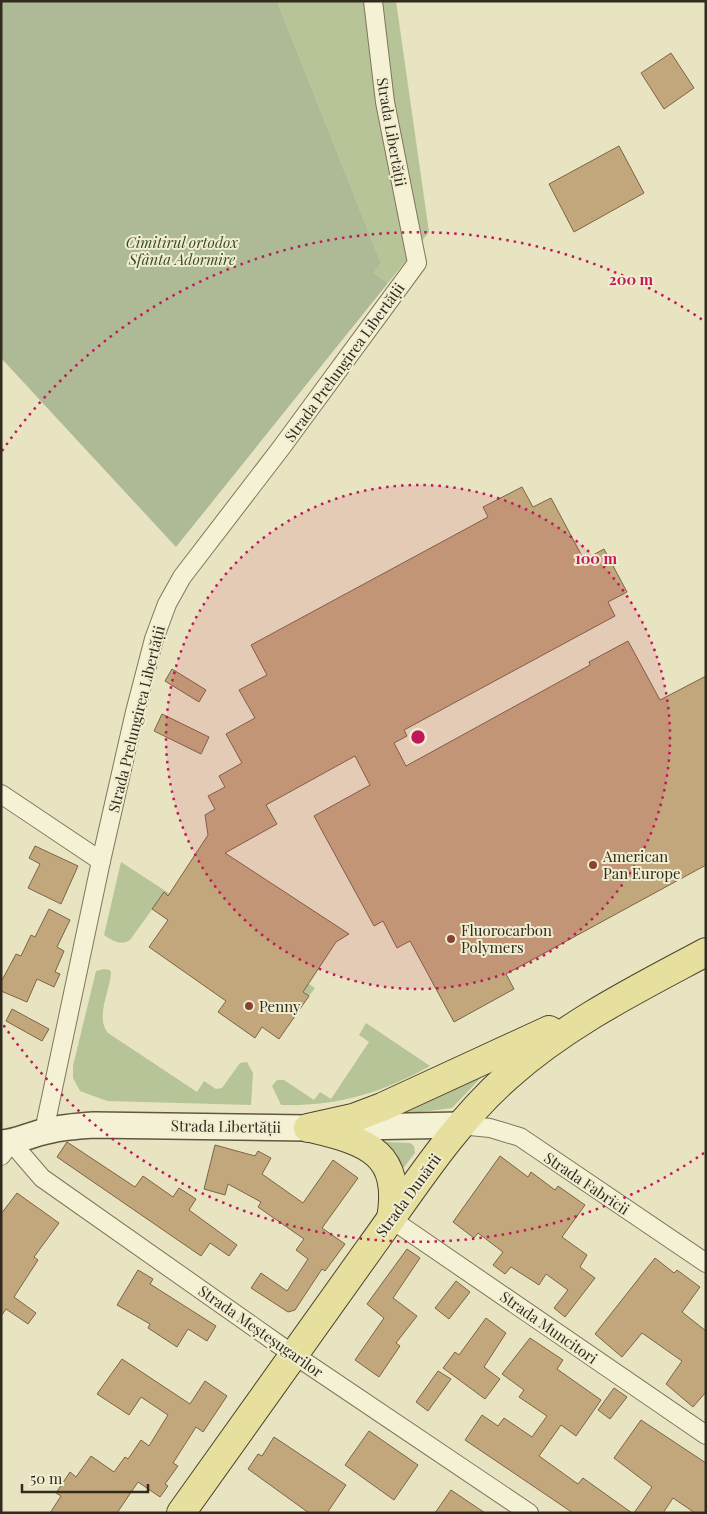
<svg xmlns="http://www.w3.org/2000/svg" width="707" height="1514" viewBox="0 0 707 1514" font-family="'Playfair Display',serif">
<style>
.green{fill:#b6c497}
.cemetery{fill:#aeba96}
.building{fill:#c2a77c;stroke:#7c6544}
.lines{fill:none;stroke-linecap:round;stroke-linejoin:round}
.street-casing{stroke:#7f765b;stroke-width:20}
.secondary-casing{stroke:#61573e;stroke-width:28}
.primary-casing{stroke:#4d432f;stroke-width:30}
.street{stroke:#f4f1d4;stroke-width:18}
.secondary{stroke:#f4f1d4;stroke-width:25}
.primary{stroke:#e7df9d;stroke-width:28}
.ring{fill:none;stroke:#c2185b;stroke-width:2.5;stroke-dasharray:2.5 5}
.poi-dot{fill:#874332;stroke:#f0edd0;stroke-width:2}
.labels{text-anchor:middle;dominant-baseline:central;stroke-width:4;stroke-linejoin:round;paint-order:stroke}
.street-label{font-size:15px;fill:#312b1e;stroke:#f0edd0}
.park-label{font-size:15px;font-style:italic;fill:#3b4b27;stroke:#f0edd0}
.poi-label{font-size:15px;fill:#312b1e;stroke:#f0edd0;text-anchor:start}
.centre{fill:#c2185b;stroke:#f0edd0;stroke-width:2.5}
.ring-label{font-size:15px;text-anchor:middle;font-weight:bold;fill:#c2185b;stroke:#f0edd0;stroke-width:4;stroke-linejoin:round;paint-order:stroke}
</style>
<rect width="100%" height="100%" fill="#e8e4c2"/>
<g class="green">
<path d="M277 1H396L429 232 388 283 374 273 381 263Z"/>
<path d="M121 862 315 988 309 996 164 893 130 940C121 946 113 941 104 935Z"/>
<path d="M104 969 110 970 111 973C110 991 95 1017 108 1033L197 1092 204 1081 216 1089 222 1088 240 1063 247 1062 253 1073 251 1105 107 1101 80 1091 73 1078V1066L96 971Z"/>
<path d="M366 1023 430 1066C379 1094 339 1106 281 1105L272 1086 277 1080H284L314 1100 320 1092 331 1099 369 1042 359 1035Z"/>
<path d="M493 1065 452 1108 389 1116Z"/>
<path d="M386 1142 410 1143 414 1146 415 1153 401 1171 384 1145Z"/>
</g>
<path class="cemetery" d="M1 1H277L381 263 374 273 388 283 176 547 1 358Z"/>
<g class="building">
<path d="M671 53 694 88 664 109 641 73Z"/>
<path d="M619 146 644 193 574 232 549 184Z"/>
<path d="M522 487 533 507 551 498 584 560 604 549 627 592 608 602 615 616 404 730 407 736 394 743 406 766 590 665 589 662 628 641 660 700 706 676V865L506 974 514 989 454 1022 410 941 397 948 383 921 374 926 314 816 370 785 355 756 266 805 277 824 225 853 349 934 336 942 303 992 309 996 279 1039 262 1027 255 1038 218 1012 226 1001 149 947 168 920 152 909 164 892 168 896 208 835 205 815 215 809 208 796 225 787 219 776 242 763 226 734 255 718 239 690 267 675 251 645 488 517 483 507Z"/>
<path d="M172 669 206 690 199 702 165 681Z"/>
<path d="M162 714 209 737 201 754 154 731Z"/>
<path d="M35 846 78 866 61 904 28 888 40 864 29 858Z"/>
<path d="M49 909 70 920 57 947 64 951 55 972 60 974 54 987 37 979 27 1002 1 991V982L16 954 21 956 31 935 35 937Z"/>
<path d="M12 1009 49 1029 42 1041 6 1021Z"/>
<path d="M67 1142 135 1187 143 1176 173 1197 179 1188 196 1199 189 1210 237 1245 229 1256 210 1243 201 1256 57 1157Z"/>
<path d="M215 1145 255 1156 258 1151 271 1158 262 1174 303 1203 333 1160 358 1178 322 1228 345 1244 325 1271 322 1269 295 1310 288 1312 251 1288 261 1273 287 1291 308 1259 296 1250 304 1239 258 1207 261 1202 228 1184 225 1195 204 1189Z"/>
<path d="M500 1156 528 1177 531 1172 555 1190 558 1186 585 1205 562 1237 587 1255 580 1267 595 1278 565 1317 554 1308 568 1290 546 1274 539 1285 511 1267 505 1274 493 1265 503 1252 478 1233 474 1238 453 1222Z"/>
<path d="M17 1193 59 1223 34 1257 38 1260 14 1297 36 1313 28 1324 6 1309 1 1316V1214Z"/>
<path d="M407 1249 420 1258 393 1298 417 1316 396 1343 400 1346 379 1377 355 1360 384 1318 367 1304Z"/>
<path d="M655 1258 674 1273 677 1270 700 1287 682 1312 706 1331V1392L693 1407 666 1384 682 1361 642 1333 622 1357 595 1334Z"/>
<path d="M138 1270 153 1279 150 1284 216 1326 207 1341 188 1329 177 1347 148 1328 150 1324 117 1305Z"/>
<path d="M456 1281 470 1292 449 1319 435 1308Z"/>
<path d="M486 1318 506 1333 484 1367 500 1379 485 1399 443 1368 455 1352 459 1355Z"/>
<path d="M530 1338 563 1360 557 1369 601 1400 576 1436 561 1425 539 1456 578 1484 583 1478 632 1513H573L465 1440 482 1415 498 1426 504 1418 532 1437 547 1416 519 1397 524 1390 502 1374Z"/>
<path d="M122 1359 190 1404 205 1381 227 1396 203 1432 196 1427 173 1463 178 1466 165 1484 168 1486 160 1497 138 1482 117 1513H50L61 1496 56 1493 70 1472 76 1477 91 1456 114 1472 125 1457 128 1459 141 1440 149 1446 168 1415 141 1397 129 1415 97 1394Z"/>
<path d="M438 1371 451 1379 428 1411 416 1402Z"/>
<path d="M614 1388 627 1397 610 1419 598 1410Z"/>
<path d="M641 1420 706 1463V1513H695L673 1498 663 1513H634L652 1487 614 1458Z"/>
<path d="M369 1431 418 1465 394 1500 345 1465Z"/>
<path d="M274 1437 346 1485 327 1513H309L248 1469 258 1454 262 1456Z"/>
<path d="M451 1490 485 1513H435Z"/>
</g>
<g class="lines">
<defs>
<g id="street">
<path d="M1 794 101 861"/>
<path d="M460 1125 490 1128 520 1137 706 1263"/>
<path d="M44 1131 101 861 135 712 154 639 167 604 182 577 281 448 417 263 385 102 373 1"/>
<path d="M1 1156 11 1142 42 1178 278 1344 529 1513"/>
<path d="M391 1219 706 1435"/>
</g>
<path id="secondary" d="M1 1143C18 1142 31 1134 47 1131 62 1127 78 1126 94 1125L308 1128 460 1125"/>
<g id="primary">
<path d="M308 1128 353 1118 382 1107 549 1030"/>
<path d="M314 1129C369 1142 402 1154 391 1219"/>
<path d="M181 1513C244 1424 307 1336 370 1248 413 1189 452 1126 507 1077 566 1024 637 989 706 952"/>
</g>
</defs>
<use href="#street" class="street-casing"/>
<use href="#secondary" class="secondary-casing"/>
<use href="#primary" class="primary-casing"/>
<use href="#street" class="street"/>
<use href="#secondary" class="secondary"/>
<use href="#primary" class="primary"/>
</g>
<circle cx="418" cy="737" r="252" fill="#c2185b" fill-opacity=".12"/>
<g class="ring">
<circle cx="418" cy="737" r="252"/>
<path d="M704 1153A505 505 0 0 1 2 1023M2 451A505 505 0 0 1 704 321"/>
</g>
<g class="poi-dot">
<circle cx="593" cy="865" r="5"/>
<circle cx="451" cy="939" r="5"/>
<circle cx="249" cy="1006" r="5"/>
</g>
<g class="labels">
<g class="street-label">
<text transform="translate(392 132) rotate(80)">Strada Libertății</text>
<text transform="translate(344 362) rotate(-54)">Strada Prelungirea Libertății</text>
<text transform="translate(136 719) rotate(-76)">Strada Prelungirea Libertății</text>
<text transform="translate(226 1126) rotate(1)">Strada Libertății</text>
<text transform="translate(587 1183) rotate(34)">Strada Fabricii</text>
<text transform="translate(408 1195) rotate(-54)">Strada Dunării</text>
<text transform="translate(549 1327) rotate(35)">Strada Muncitori</text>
<text transform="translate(261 1331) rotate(35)">Strada Meșteșugarilor</text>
</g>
<g class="park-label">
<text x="182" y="242">Cimitirul ortodox<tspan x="182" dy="17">Sfânta Adormire</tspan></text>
</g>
<g class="poi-label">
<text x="603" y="856">American<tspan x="603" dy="17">Pan Europe</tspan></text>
<text x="461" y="930">Fluorocarbon<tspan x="461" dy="17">Polymers</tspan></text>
<text x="259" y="1006">Penny</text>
</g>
</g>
<circle cx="418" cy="737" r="8" class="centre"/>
<g class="ring-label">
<text x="631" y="285">200 m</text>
<text x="596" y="564">100 m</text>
</g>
<rect width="707" height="1514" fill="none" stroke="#312b1e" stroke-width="5"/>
<path d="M22 1484v8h126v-8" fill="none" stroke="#312b1e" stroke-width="2.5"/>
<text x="30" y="1484" font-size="15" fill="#312b1e" stroke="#f0edd0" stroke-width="4" paint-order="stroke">50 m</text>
</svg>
